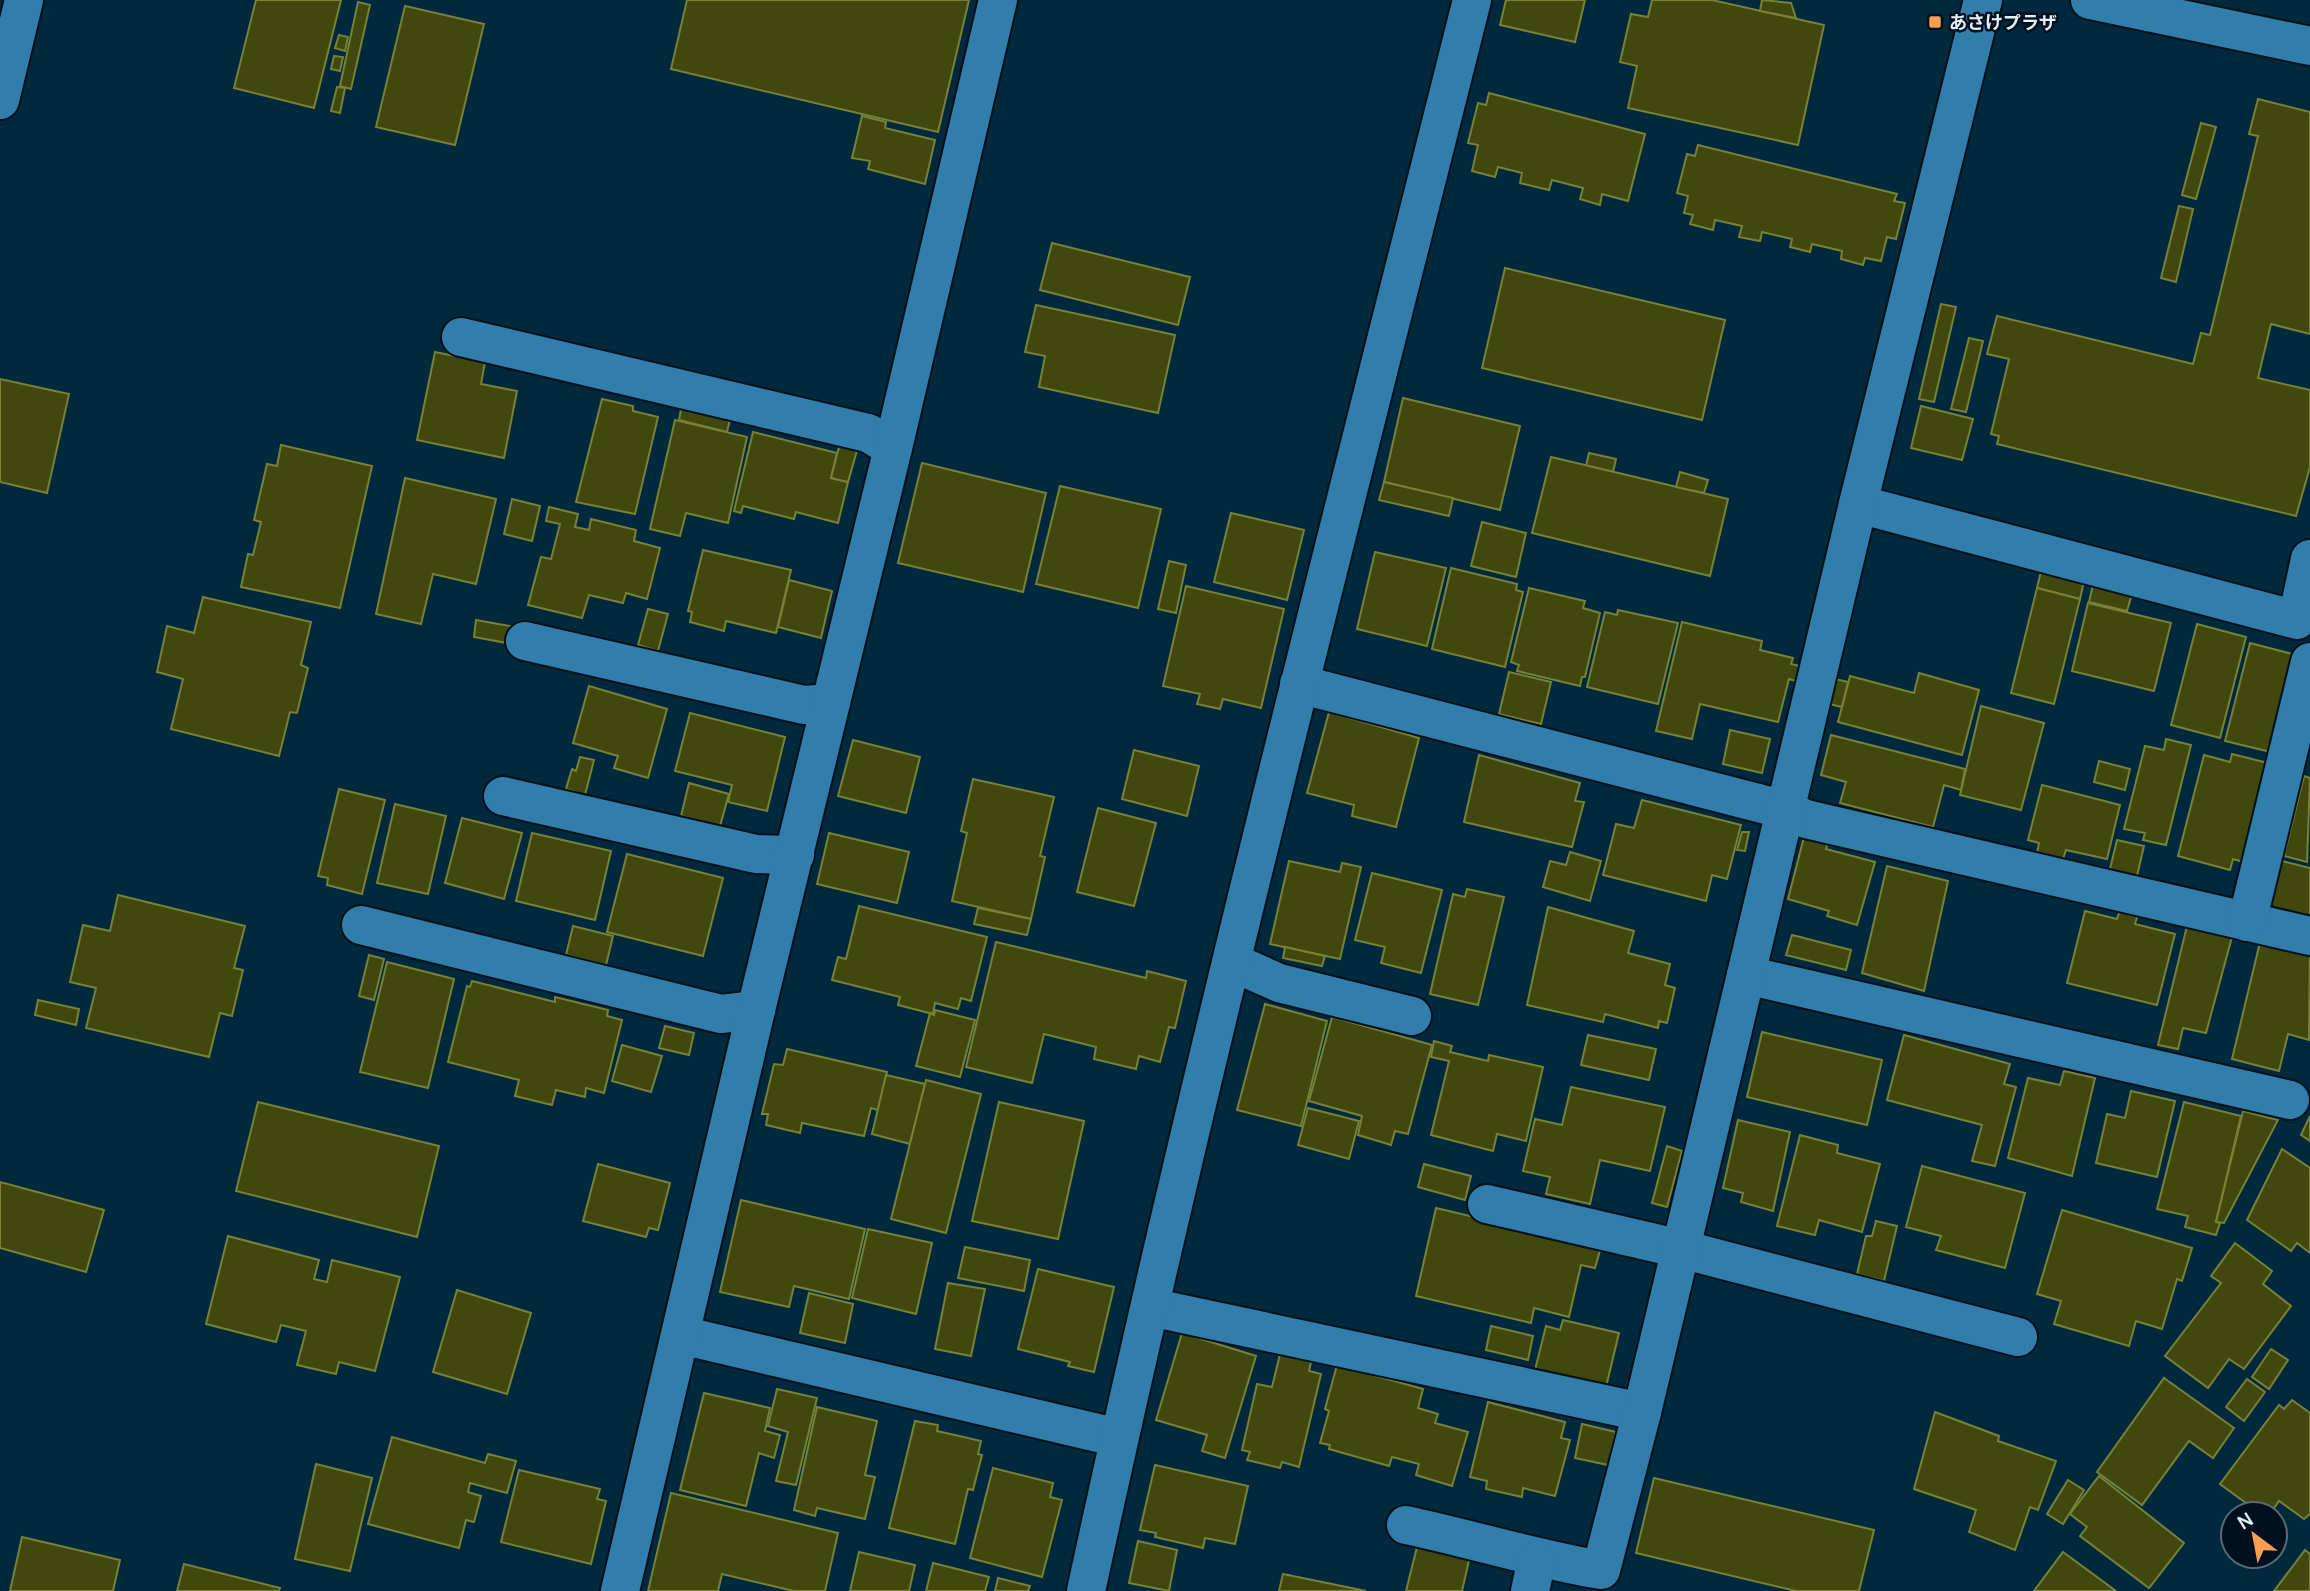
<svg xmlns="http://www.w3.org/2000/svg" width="2310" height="1591" viewBox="0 0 2310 1591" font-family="Manrope,'Noto Sans JP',sans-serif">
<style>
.building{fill:#41480d;stroke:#778237;stroke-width:2}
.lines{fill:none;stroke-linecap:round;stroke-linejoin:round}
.minor-casing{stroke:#00101d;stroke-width:42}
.minor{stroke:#307ea9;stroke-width:38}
.poi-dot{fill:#fc9d53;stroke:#00101d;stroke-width:2.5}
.labels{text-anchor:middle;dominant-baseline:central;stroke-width:5;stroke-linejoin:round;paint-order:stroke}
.poi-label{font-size:18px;font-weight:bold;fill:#e2f0fa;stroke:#00101d;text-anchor:start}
</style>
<rect width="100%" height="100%" fill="#00293e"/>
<g class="building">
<path d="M256 0H341L314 108 234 88Z"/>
<path d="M687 0H969L938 132 671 69Z"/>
<path d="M1506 0H1585L1575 42 1500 25Z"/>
<path d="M1652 0H1712L1824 25 1798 145 1628 108 1637 66 1620 62 1631 14 1648 17Z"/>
<path d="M1762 0 1791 3 1796 18 1760 11Z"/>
<path d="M358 2 370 5 351 89 340 86Z"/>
<path d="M405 6 484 24 455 145 376 127Z"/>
<path d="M339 35 348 37 345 51 335 48Z"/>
<path d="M334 56 343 57 340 71 331 69Z"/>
<path d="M337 87 345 88 340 113 331 111Z"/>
<path d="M1489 93 1645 134 1628 201 1602 194 1600 205 1580 199 1583 188 1552 180 1549 190 1520 183 1522 173 1498 167 1495 177 1472 171 1478 145 1468 143 1478 103 1486 105Z"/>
<path d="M2258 99 2310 112V334L2271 324 2258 378 2310 390V467L2296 516 1997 444 1999 436 1991 434 2009 359 1987 354 1997 316 2193 364 2201 333 2210 335 2258 136 2249 134Z"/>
<path d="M862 116 886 122 885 128 935 140 925 184 868 169 870 161 852 158Z"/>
<path d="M2201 123 2216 127 2196 199 2182 195Z"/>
<path d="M1698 145 1897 194 1894 201 1905 203 1896 239 1887 237 1881 261 1865 258 1863 265 1841 259 1842 251 1812 244 1810 252 1790 247 1792 239 1762 232 1760 241 1739 237 1742 226 1715 220 1713 230 1690 224 1693 215 1684 213 1688 196 1677 193 1687 154 1695 156Z"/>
<path d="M2179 206 2193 209 2176 282 2161 278Z"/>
<path d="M1052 243 1190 277 1178 325 1040 290Z"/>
<path d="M1505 268 1725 320 1702 420 1482 368Z"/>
<path d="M1941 304 1956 307 1934 402 1919 399Z"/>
<path d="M1036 305 1175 335 1158 413 1039 387 1045 356 1025 352Z"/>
<path d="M1969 338 1983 341 1966 412 1951 409Z"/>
<path d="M435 352 485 362 481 384 517 391 504 458 417 440Z"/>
<path d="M0 379 69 394 47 493 0 482Z"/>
<path d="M1403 398 1520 426 1500 510 1384 482Z"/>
<path d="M602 399 633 406V411L658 417 635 514 576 502Z"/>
<path d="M682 404 731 415 727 432 679 420Z"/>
<path d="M1921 406 1973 419 1962 460 1911 448Z"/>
<path d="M675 420 747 437 728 523 686 513 680 536 650 529Z"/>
<path d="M753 432 837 453 831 478 848 482 838 523 796 512 794 519 743 506 741 513 734 511Z"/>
<path d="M840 443 858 447 848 482 831 478Z"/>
<path d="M281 445 372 466 340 608 241 587 248 554 253 555 261 522 254 520 267 464 277 466Z"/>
<path d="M1589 453 1616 459 1613 472 1586 466Z"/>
<path d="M1551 457 1728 499 1710 576 1532 533Z"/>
<path d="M922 463 1046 493 1023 592 898 563Z"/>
<path d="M1680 472 1708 480 1704 493 1676 487Z"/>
<path d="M405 478 496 499 476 584 433 574 421 624 376 614Z"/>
<path d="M1384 482 1453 498 1449 516 1379 500Z"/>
<path d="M1060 486 1161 509 1138 608 1036 584Z"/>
<path d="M512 499 540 506 532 541 504 534Z"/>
<path d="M549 507 578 514 575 527 589 530 591 519 636 530 634 541 660 548 647 599 626 593 623 603 589 595 582 618 528 605 541 557 551 559 560 524 546 521Z"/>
<path d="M1231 513 1304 530 1287 600 1214 582Z"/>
<path d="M1482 522 1526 533 1516 577 1471 566Z"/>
<path d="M703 550 791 570 776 633 726 621 724 631 690 622 692 612 688 611Z"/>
<path d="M1375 552 1446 568 1427 646 1357 629Z"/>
<path d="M1169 561 1186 565 1176 613 1158 609Z"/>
<path d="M1451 568 1517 584 1516 590 1523 592 1505 667 1432 649Z"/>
<path d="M2041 571 2084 581 2080 599 2037 588Z"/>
<path d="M789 580 832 591 821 638 778 627Z"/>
<path d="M2094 580 2133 590 2127 611 2089 602Z"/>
<path d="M1186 586 1284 609 1261 708 1223 699 1220 709 1197 704 1200 694 1163 686Z"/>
<path d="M1529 588 1585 601 1583 608 1600 613 1585 677H1582L1580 686 1517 671 1519 665 1511 662Z"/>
<path d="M2037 588 2080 599 2054 704 2011 693Z"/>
<path d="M203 597 311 622 301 665 308 668 297 713 290 712 279 756 171 729 183 679 157 672 167 626 194 633Z"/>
<path d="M2088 603 2171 623 2154 691 2072 671Z"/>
<path d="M648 609 668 614 658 651 638 645Z"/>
<path d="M1618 610 1678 623 1658 704 1587 687 1605 612 1617 615Z"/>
<path d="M476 620 515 627 512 644 474 637Z"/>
<path d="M1682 622 1762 641 1760 650 1793 658 1791 664 1800 666 1796 681 1789 679 1778 722 1700 704 1692 739 1656 731Z"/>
<path d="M2197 624 2246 637 2220 738 2171 725Z"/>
<path d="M2250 643 2300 656 2275 753 2225 741Z"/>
<path d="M1509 672 1551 682 1541 724 1499 714Z"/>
<path d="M1919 673 1979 690 1962 755 1838 722 1850 676 1914 693Z"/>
<path d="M1835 679 1848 682 1842 707 1829 704Z"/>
<path d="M589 686 667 709 648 778 614 768 618 756 573 743Z"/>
<path d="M1981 706 2044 723 2021 810 1960 795Z"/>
<path d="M1329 712 1419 738 1396 827 1352 816 1354 805 1307 793Z"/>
<path d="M690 713 785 737 767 811 728 802 732 785 675 771Z"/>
<path d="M1730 730 1770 739 1762 773 1723 764Z"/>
<path d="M1831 735 1965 769 1961 790 1944 785 1933 827 1840 803 1846 782 1821 775Z"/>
<path d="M2166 739 2191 745 2166 845 2143 840 2145 833 2124 829 2145 746 2164 750Z"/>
<path d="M853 740 920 757 906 813 838 796Z"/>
<path d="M1134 750 1199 766 1187 816 1122 799Z"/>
<path d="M2232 754 2268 763 2250 864 2233 859 2230 870 2178 856 2204 755 2230 762Z"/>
<path d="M1479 755 1580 783 1575 801 1584 802 1572 847 1464 822Z"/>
<path d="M580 757 594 760 585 795 566 789 572 769 576 771Z"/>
<path d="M2099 761 2130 769 2125 790 2094 782Z"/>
<path d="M2304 776 2310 778 2307 862 2284 856Z"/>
<path d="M973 779 1054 797 1040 856 1045 857 1031 919 952 901 967 833 961 831Z"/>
<path d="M689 783 729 794 720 826 681 816Z"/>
<path d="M2042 785 2120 805 2107 859 2066 850 2063 859 2037 853 2039 843 2028 840Z"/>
<path d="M339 789 385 800 362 894 327 885 328 878 318 876Z"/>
<path d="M1642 800 1741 825 1727 879 1712 875 1706 901 1603 875 1616 824 1634 828Z"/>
<path d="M395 804 446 816 428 894 377 883Z"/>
<path d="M1098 808 1156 823 1134 906 1077 892Z"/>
<path d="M462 818 522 833 504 899 445 883Z"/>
<path d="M1742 832H1749L1745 851 1737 850Z"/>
<path d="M532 833 611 851 595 920 516 901Z"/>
<path d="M829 833 909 852 897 903 817 884Z"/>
<path d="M1804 837 1828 843 1826 849 1875 862 1857 925 1827 916 1829 911 1788 899Z"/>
<path d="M2117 840 2144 846 2136 880 2109 873Z"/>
<path d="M1570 852 1601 861 1590 901 1543 887 1550 861 1566 865Z"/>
<path d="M627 854 723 878 703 956 607 932Z"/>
<path d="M1289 861 1340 872 1342 863 1361 867 1340 959 1270 944Z"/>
<path d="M2282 861 2310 868V918L2270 908Z"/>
<path d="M1887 866 1948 881 1924 991 1862 973Z"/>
<path d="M1372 873 1442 890 1421 973 1381 963 1385 947 1355 940Z"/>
<path d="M1467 889 1504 897 1478 1005 1430 994 1453 894 1465 897Z"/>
<path d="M118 895 245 926 234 968 243 970 232 1016 220 1013 209 1057 86 1028 96 988 70 982 83 925 110 931Z"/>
<path d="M859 906 987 937 971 1001 961 998 958 1009 935 1003 933 1014 898 1005 900 997 832 980 838 957 846 959Z"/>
<path d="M1548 907 1634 931 1628 953 1670 964 1665 985 1675 988 1667 1023 1659 1021 1658 1028 1605 1014 1603 1022 1527 1005Z"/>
<path d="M978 908 1031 919 1027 935 974 924Z"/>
<path d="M2120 910 2138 914 2135 924 2175 934 2157 1005 2067 983 2085 911 2117 919Z"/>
<path d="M573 926 613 936 606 965 566 955Z"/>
<path d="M2187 926 2232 937 2206 1033 2183 1028 2178 1049 2158 1045Z"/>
<path d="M1792 935 1851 950 1846 970 1786 955Z"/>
<path d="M2261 938 2310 949 2309 1040 2288 1034 2279 1071 2232 1059Z"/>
<path d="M996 942 1146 978 1147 971 1186 981 1175 1028 1169 1027 1160 1062 1139 1056 1136 1069 1094 1059 1096 1047 1044 1034 1032 1083 966 1067Z"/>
<path d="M1285 947 1325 956 1322 966 1283 958Z"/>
<path d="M369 955 384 959 374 1000 359 996Z"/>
<path d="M387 962 454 979 428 1088 360 1072Z"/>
<path d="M472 981 555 1002V997L608 1010 607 1016 622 1020 604 1093 586 1088 585 1097 556 1090 552 1105 515 1096 519 1080 448 1062 467 986 470 987Z"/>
<path d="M38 1000 79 1009 76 1025 35 1015Z"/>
<path d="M1265 1004 1327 1021 1301 1126 1237 1110Z"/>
<path d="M935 1010 975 1020 960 1077 916 1066 930 1013 934 1015Z"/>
<path d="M1332 1017 1432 1045 1408 1134 1395 1131 1391 1145 1358 1135 1362 1116 1309 1101Z"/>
<path d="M665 1026 694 1033 689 1055 659 1048Z"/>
<path d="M1762 1032 1882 1060 1867 1125 1747 1097Z"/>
<path d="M1588 1035 1656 1049 1649 1080 1581 1065Z"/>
<path d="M1904 1035 2010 1064 2004 1084 2016 1087 1995 1166 1972 1161 1982 1125 1887 1100Z"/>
<path d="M1434 1041 1452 1046 1450 1052 1488 1061 1489 1055 1543 1067 1526 1141 1497 1134 1493 1151 1431 1135 1449 1061 1431 1057Z"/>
<path d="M622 1045 662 1056 651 1092 612 1081Z"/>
<path d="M787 1049 887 1072 878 1110 871 1108 864 1136 802 1123 800 1133 766 1125 768 1114H762L774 1064 783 1065Z"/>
<path d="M2064 1071 2095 1078 2072 1176 2008 1158 2028 1078 2060 1085Z"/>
<path d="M886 1075 925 1084 910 1144 872 1134Z"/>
<path d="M926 1080 981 1094 946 1233 891 1219Z"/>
<path d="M1571 1087 1665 1107 1650 1171 1600 1160 1590 1204 1546 1194 1550 1177 1523 1171 1535 1119 1562 1125Z"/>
<path d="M2131 1091 2175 1101 2157 1177 2096 1163 2107 1114 2125 1118Z"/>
<path d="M258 1102 439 1146 417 1237 236 1191Z"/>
<path d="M999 1102 1084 1121 1058 1239 972 1221Z"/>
<path d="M2184 1102 2241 1116 2216 1222 2220 1223 2216 1235 2185 1227 2188 1216 2157 1209Z"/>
<path d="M1308 1108 1359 1121 1349 1159 1298 1145Z"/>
<path d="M2243 1111 2278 1120 2224 1223 2216 1222Z"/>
<path d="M2310 1116V1141L2301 1135Z"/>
<path d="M1738 1120 1790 1132 1773 1211 1741 1202 1743 1193 1723 1188Z"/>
<path d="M1800 1135 1838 1145 1837 1153 1880 1164 1862 1232 1819 1220 1815 1235 1777 1226Z"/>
<path d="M1667 1146 1682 1151 1667 1207 1652 1203Z"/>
<path d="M2282 1149 2310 1168V1253L2297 1243 2291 1251 2247 1220Z"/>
<path d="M598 1164 670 1183 658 1230 649 1228 646 1237 583 1221Z"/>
<path d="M1424 1164 1471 1176 1465 1200 1418 1187Z"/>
<path d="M1922 1166 2025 1193 2005 1268 1936 1250 1941 1236 1906 1227Z"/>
<path d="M0 1182 104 1210 86 1272 0 1248Z"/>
<path d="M741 1200 865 1229 849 1299 794 1286 789 1307 720 1292Z"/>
<path d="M1436 1208 1601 1247 1595 1268 1581 1265 1569 1317 1534 1308 1531 1323 1416 1296Z"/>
<path d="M2062 1210 2192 1248 2182 1281 2177 1279 2162 1329 2136 1321 2129 1346 2054 1324 2061 1301 2037 1294Z"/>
<path d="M1876 1221 1897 1226 1884 1281 1857 1274 1866 1236H1872Z"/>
<path d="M868 1229 932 1243 916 1314 852 1298Z"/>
<path d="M228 1236 319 1260 314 1279 327 1282 332 1260 400 1277 375 1371 339 1362 336 1374 297 1365 306 1331 281 1325 276 1342 206 1324Z"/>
<path d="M2235 1243 2272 1271 2263 1284 2291 1306 2244 1369 2229 1359 2208 1388 2165 1356 2221 1283 2211 1276Z"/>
<path d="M965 1247 1030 1260 1024 1291 958 1278Z"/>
<path d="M1038 1269 1114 1287 1094 1372 1068 1366 1070 1362 1018 1349Z"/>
<path d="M948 1283 985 1289 971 1356 935 1349Z"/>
<path d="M457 1290 531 1313 507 1394 433 1372Z"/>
<path d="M809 1293 853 1304 845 1343 800 1333Z"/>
<path d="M1563 1320 1619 1333 1606 1387 1535 1370 1546 1326 1560 1330Z"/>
<path d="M1491 1326 1533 1336 1528 1360 1486 1350Z"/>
<path d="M1182 1333 1256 1356 1225 1458 1202 1451 1207 1435 1156 1420Z"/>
<path d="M2271 1349 2288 1360 2269 1389 2252 1377Z"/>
<path d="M1280 1354 1311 1362 1309 1371 1321 1374 1299 1467 1282 1462 1280 1468 1247 1460 1250 1452 1242 1450 1257 1384 1272 1387Z"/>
<path d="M1337 1365 1423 1389 1418 1408 1438 1414 1435 1423 1468 1432 1452 1486 1416 1475 1419 1464 1392 1457 1389 1466 1329 1449 1330 1445 1320 1443 1329 1411 1325 1409Z"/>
<path d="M2164 1378 2234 1428 2213 1458 2189 1441 2142 1505 2097 1472Z"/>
<path d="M2247 1379 2265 1392 2244 1421 2226 1407Z"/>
<path d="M777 1389 817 1398 796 1485 776 1481 788 1432 768 1426Z"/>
<path d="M704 1393 770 1408 765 1431 780 1435 774 1458 759 1453 746 1506 680 1490Z"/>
<path d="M2292 1400 2310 1413V1514L2304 1519 2279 1501 2270 1514H2261L2220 1484 2279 1405 2284 1409Z"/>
<path d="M1488 1402 1565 1422 1561 1438 1570 1440 1555 1496 1523 1488 1522 1497 1486 1489 1487 1481 1470 1477Z"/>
<path d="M817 1407 877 1421 865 1475 875 1477 865 1519 817 1508 815 1516 794 1510Z"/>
<path d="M1935 1412 1999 1436 1998 1441 2056 1461 2038 1510 2030 1507 2015 1550 1969 1532 1976 1510 1914 1489Z"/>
<path d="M915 1421 938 1425 937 1431 981 1441 978 1454 982 1455 973 1490 968 1489 955 1544 889 1528Z"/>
<path d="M1582 1424 1616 1432 1608 1465 1575 1458Z"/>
<path d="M392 1437 485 1463 488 1454 516 1461 507 1493 470 1483 468 1492 481 1496 474 1522 466 1520 459 1548 368 1524Z"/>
<path d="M316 1464 372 1478 350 1571 295 1559Z"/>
<path d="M1155 1465 1248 1486 1235 1544 1205 1538 1203 1548 1155 1537 1156 1533 1140 1530Z"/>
<path d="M993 1468 1053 1483 1050 1497 1062 1500 1042 1577 970 1558Z"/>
<path d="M519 1470 600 1489 597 1499 606 1501 591 1564 501 1542Z"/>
<path d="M2099 1476 2184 1543 2149 1588 2080 1536 2087 1527 2070 1514Z"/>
<path d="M1654 1478 1874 1530 1859 1591H1796L1636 1553Z"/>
<path d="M2068 1480 2084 1490 2063 1524 2047 1514Z"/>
<path d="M671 1493 838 1533 825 1591H794L722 1574 718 1591H648Z"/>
<path d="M22 1537 120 1560 113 1591H10Z"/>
<path d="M1138 1541 1177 1550 1169 1591 1129 1583Z"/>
<path d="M1418 1543 1470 1556 1462 1591H1406Z"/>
<path d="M2305 1550 2310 1554V1591H2274Z"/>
<path d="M859 1552 915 1565 909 1591H850Z"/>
<path d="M2063 1552 2116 1591H2034Z"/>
<path d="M933 1563 989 1577 985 1591H926Z"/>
<path d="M184 1564 280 1588 279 1591H177Z"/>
<path d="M1283 1574 1366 1591H1279Z"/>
<path d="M998 1578 1030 1586 1028 1591H995Z"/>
</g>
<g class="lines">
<defs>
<g id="minor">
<path d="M2090 0 2310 46"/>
<path d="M0 100 24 0"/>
<path d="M461 337 868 433 893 448"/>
<path d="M1858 504 2297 620 2310 559"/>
<path d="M525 641 804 705 831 703"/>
<path d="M1299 684 1785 810 1806 819 2310 936"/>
<path d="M503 796 756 854 795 855"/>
<path d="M2247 922 2310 662"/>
<path d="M361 925 721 1014 756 1010"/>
<path d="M1232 962 1279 983 1412 1016"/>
<path d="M1746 975 2290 1100"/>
<path d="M1487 1204 1681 1249 2018 1337"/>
<path d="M1150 1307 1642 1412"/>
<path d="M681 1335 1119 1438"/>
<path d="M1406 1525C1472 1539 1535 1559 1601 1570L1642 1412 1858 504 1983 0"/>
<path d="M620 1591 756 1010 893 448 998 0"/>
<path d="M1086 1591C1201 1058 1339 529 1472 0"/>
<path d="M1530 1591 1537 1559"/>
</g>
</defs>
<use href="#minor" class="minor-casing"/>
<use href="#minor" class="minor"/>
</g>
<rect class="poi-dot" x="1928" y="15" width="14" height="14" rx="3.5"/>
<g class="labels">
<g class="poi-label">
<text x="1949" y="22">あさけプラザ</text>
</g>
</g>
<g transform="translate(2254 1535) rotate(328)"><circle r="33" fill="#00101d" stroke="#5a6a75" stroke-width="2"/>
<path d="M0-5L12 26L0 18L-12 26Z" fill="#fc9d53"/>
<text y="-10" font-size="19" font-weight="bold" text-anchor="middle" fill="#e2f0fa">N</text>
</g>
</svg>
